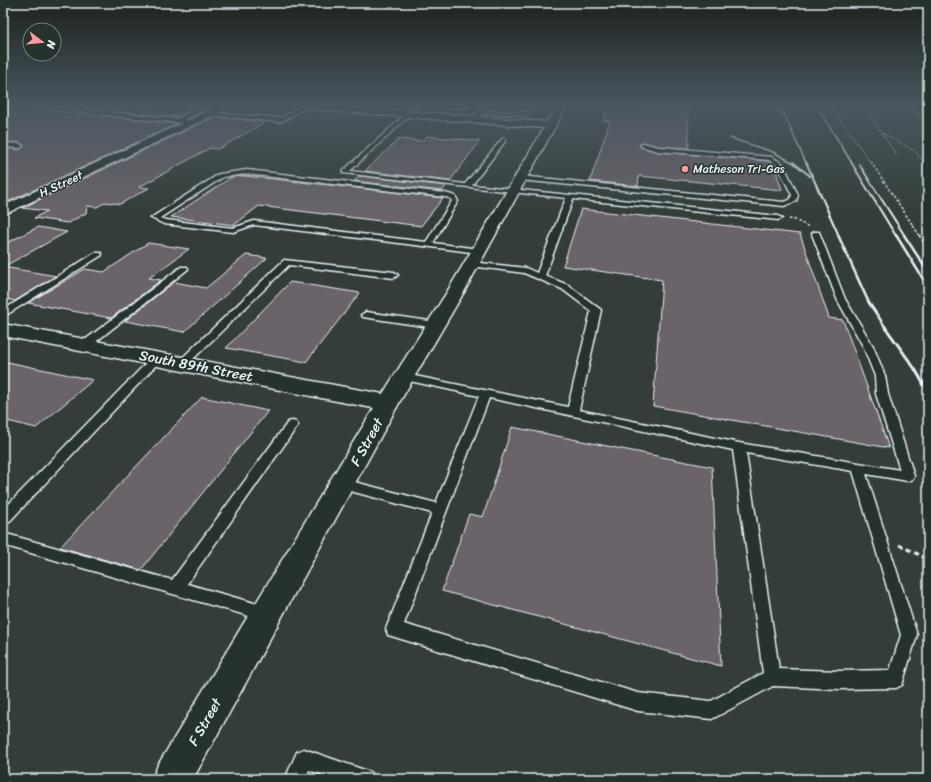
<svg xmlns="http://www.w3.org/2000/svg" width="931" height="782" viewBox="0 0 931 782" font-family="Sriracha,sans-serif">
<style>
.building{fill:#6b636b;stroke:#e8f1f8}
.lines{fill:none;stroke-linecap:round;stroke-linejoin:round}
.service-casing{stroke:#e8f1f8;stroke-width:3}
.minor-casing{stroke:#e8f1f8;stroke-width:3}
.tertiary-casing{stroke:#e8f1f8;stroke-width:3}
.motorway-casing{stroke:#e8f1f8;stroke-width:3}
.path-far3{stroke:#e8f1f8;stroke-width:1;stroke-dasharray:2 1.5;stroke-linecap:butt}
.path-far2{stroke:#e8f1f8;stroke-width:1.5;stroke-dasharray:2.5 2;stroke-linecap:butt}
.path-far1{stroke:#e8f1f8;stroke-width:2;stroke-dasharray:3 2.5;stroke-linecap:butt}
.path{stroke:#e8f1f8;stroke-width:3;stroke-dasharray:5 3.5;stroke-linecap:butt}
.service{fill:#26332d;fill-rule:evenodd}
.minor{fill:#26332d;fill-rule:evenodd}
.tertiary{fill:#26332d;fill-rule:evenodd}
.motorway{fill:#26332d;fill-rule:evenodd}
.rail-far3{stroke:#e8f1f8;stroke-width:1.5}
.rail-far2{stroke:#e8f1f8;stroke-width:2}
.rail-far1{stroke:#e8f1f8;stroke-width:2.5}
.rail{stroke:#e8f1f8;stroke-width:3}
.poi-dot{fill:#ff9aa2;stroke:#26332d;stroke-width:1.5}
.labels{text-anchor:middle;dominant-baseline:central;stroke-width:3;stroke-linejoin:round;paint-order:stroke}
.far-poi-label{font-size:12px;fill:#e8f1f8;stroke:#26332d;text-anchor:start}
.far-street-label{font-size:12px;fill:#e8f1f8;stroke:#26332d}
.street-label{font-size:14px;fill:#e8f1f8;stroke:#26332d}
</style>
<rect width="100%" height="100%" fill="#343d39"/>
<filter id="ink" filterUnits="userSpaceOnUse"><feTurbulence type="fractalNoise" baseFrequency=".025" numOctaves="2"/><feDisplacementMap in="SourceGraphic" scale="8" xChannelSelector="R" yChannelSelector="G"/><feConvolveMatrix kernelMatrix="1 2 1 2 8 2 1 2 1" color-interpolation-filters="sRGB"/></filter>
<g filter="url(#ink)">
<g class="building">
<path d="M3 105H31L29 107 30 108 177 124 3 204V148L20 150 24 146 20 142H3Z"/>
<path d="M36 105H114L100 109Z"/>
<path d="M125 105H188L190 107 196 108 177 117 113 111Z"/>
<path d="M609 105 688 109 689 148 658 146 643 142 640 143V147L658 152 769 161 774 165 782 190 639 176 638 186 590 181 610 121 603 120Z"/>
<path d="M214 117 266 122 218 149 210 148 139 187 149 188 120 204 106 202 97 207 87 206 86 213 68 223 34 218 47 211 22 208Z"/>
<path d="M427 136 480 141 450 181 365 171 399 139 422 141Z"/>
<path d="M244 176 347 187 443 198 421 226 259 206 234 225 171 217 232 177Z"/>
<path d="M359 176 446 186 442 191 354 181Z"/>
<path d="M581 209 800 234 829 318 843 320 889 448 653 406 662 280 563 266Z"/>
<path d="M38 227 67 232 3 267 56 276 15 301 3 298V245Z"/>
<path d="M148 243 189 249 149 278 161 280 111 318 28 303 85 269 104 272Z"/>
<path d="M246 255 267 258 184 332 125 321 174 282 206 288Z"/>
<path d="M290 282 360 293 306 362 226 348Z"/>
<path d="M3 361 93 380 36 428 3 420Z"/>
<path d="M202 397 268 411 141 570 60 547Z"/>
<path d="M512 427 712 467 721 666 442 591 469 514 483 517Z"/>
</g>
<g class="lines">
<defs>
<g id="service">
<path d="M118 105H124L107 112 177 119 202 107 191 106 189 105 210 106 184 120 194 121V123L192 124 30 107 32 106 100 111Z"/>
<path d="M305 105H310L281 122 209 115 207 114 209 113 280 118Z"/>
<path d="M366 105H371L363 111H359V109Z"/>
<path d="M412 105H419L407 109 400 114 396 113 403 107Z"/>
<path d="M433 105H453L467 107 465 108 435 106Z"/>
<path d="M534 105H538L528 115 483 113 476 120 471 119 477 112 483 111 527 112Z"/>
<path d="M407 113 411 114 350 171 465 184 503 138 506 140 472 185 778 216 782 218 778 220 573 199 545 276 568 285 601 310 579 410 739 443 900 470 876 394 875 376 863 346 837 299 812 234 813 232H819L845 299 873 346 885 376 888 394 914 476 913 479 908 481 866 474 917 635 902 685 896 688 839 689 773 686 712 719 638 711 388 635 386 629 432 513 343 489 338 488 336 484 338 480 343 479 436 503 479 396 405 380 400 377 405 374 568 407 591 311 562 289 524 273 471 266 467 264 471 262 526 268 537 273 566 198 343 173V171ZM489 398 733 450 763 673 711 701 638 693 404 624ZM746 453 853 471 901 635 890 670 839 671 779 669Z"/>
<path d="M3 143 20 144 23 146 20 148 3 147Z"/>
<path d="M643 143 658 147 772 157 783 164 798 195 796 201 784 206 520 180 517 178 520 176 784 202 790 200 792 195 777 165 769 160 658 151 641 146V144Z"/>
<path d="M247 170 445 193 455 196 458 201 433 243 479 249 483 251 479 253 254 225 233 232 164 224 151 218 219 174ZM247 174 445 197 450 198 452 201 426 242 254 221 233 228 166 220 160 218 223 177Z"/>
<path d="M95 253H101L102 255 3 317V310Z"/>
<path d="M284 260 394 272 398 275 394 278 289 265 186 366H178L177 364 178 362Z"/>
<path d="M181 267H187L188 269 89 347H81L80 345 81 343Z"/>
<path d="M366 312 436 322 441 325 436 328 363 317 361 315Z"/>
<path d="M157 355 162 358 161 360 8 523 3 525V510L153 356Z"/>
<path d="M292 421 296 422 298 425 296 428 187 584 272 608 274 613 272 618 266 621 3 545V533L172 580 288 422Z"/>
<path d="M304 749 370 772 373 779H335L309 770 305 779H285L297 752Z"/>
</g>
<g id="minor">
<path d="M221 105H233L231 107 3 215V206Z"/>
<path d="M3 324 388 395 396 398 399 403 396 408 388 411 3 336Z"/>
</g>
<path id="tertiary" d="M291 105H330L547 122 557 105H567L464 292 399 403 193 779H152L158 765 377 403 447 292 544 128 296 108Z"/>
<path id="motorway" d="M910 105H920L928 112V120L924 119Z"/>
</defs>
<use href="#service" class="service-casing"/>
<use href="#minor" class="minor-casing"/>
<use href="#tertiary" class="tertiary-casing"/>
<use href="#motorway" class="motorway-casing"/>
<g class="path-far3">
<path d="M830 105 871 163"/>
<path d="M860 105 866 109 897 156"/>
<path d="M882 133 915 151 924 163"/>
</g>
<g class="path-far2">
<path d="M871 162 920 236"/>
<path d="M923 162 928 169"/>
<path d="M789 219 795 220 809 227"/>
</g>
<path class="path-far1" d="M919 235 928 248"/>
<path class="path" d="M899 545 928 559"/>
<use href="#service" class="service"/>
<use href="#minor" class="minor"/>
<use href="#tertiary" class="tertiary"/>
<use href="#motorway" class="motorway"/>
<g class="rail-far3">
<path d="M771 105 782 114"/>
<path d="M780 105 806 163"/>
<path d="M816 105 852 163"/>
<path d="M730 138 773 152 794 163"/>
</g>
<g class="rail-far2">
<path d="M793 162 810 176"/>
<path d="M806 162 839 236"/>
<path d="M851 162 896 236"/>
<path d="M859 164 905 236"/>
</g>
<g class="rail-far1">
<path d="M838 235 869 303 886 328"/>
<path d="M896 235 928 287"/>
<path d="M904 235 928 272"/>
</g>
<path class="rail" d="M885 327 915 369 928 392"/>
</g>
</g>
<linearGradient id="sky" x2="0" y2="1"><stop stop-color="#1d221f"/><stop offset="0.49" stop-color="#4a575f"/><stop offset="1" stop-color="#4a575f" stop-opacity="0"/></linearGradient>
<rect width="931" height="214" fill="url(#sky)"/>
<circle class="poi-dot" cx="685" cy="169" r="4"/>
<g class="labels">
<g class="far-poi-label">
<text x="693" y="169">Matheson Tri-Gas</text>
</g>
<g class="far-street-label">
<text transform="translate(61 184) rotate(-25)">H Street</text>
</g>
<g class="street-label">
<text transform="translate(196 366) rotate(11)">South 89th Street</text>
<text transform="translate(367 442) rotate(-61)">F Street</text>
<text transform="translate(205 722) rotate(-60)">F Street</text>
</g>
</g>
<rect width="931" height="782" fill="none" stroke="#26332d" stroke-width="16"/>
<rect x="8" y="8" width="915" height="766" fill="none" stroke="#e8f1f8" stroke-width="1.5" filter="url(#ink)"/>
<g transform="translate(42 42) rotate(106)"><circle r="19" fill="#26332d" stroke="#747f7e"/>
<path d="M0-3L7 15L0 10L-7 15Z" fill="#ff9aa2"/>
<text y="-6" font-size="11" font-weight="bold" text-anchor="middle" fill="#e8f1f8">N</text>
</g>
</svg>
